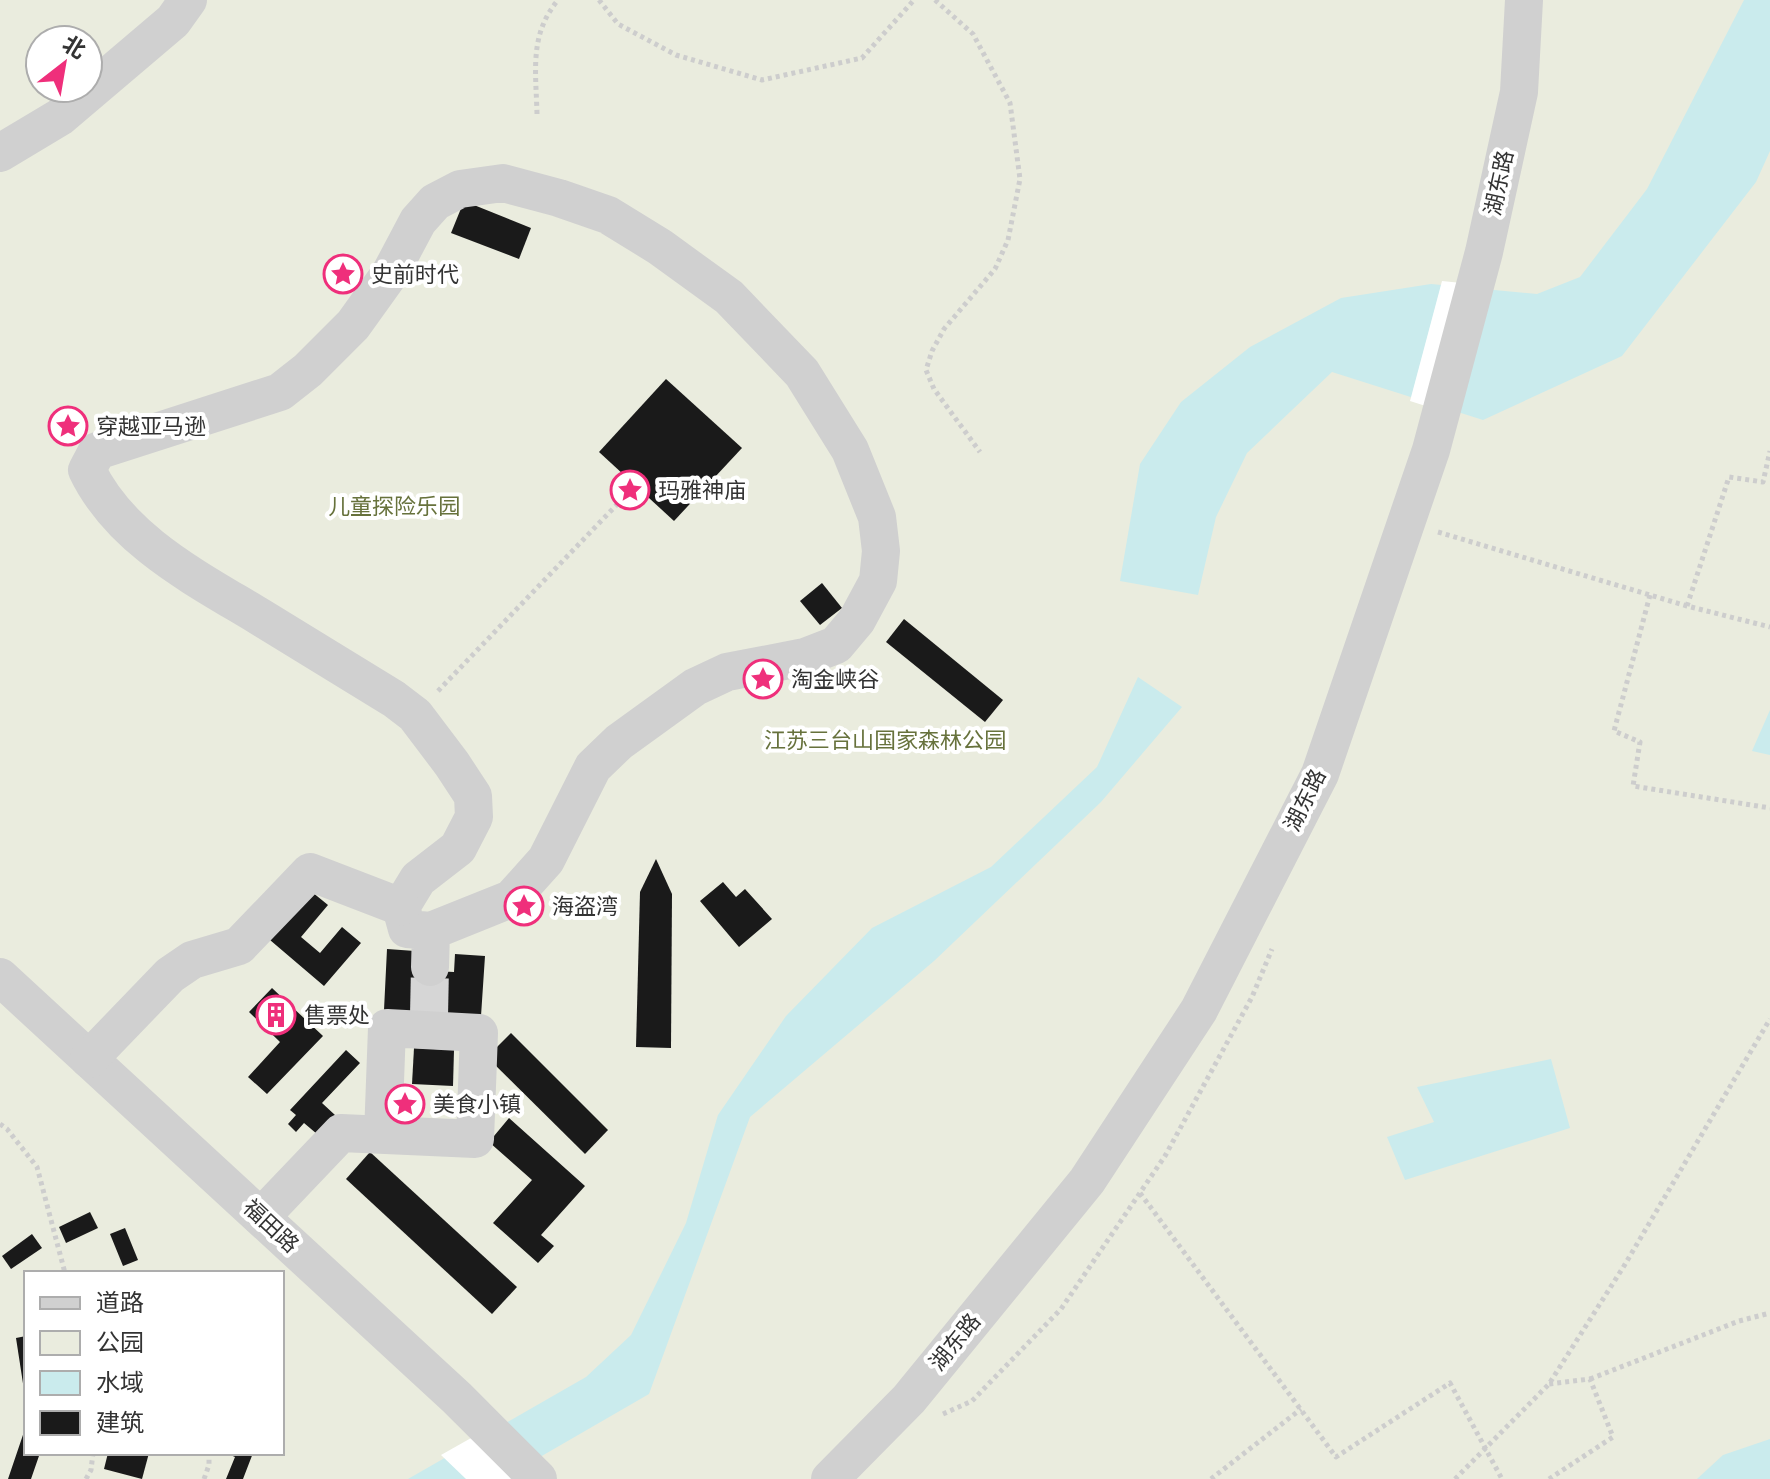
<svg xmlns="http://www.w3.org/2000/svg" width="1770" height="1479" viewBox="0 0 1770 1479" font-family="Rubik,'Noto Sans SC',sans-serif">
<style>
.green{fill:#eaecde;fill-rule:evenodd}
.water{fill:#caebed}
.pier{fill:#fff}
.building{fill:#1a1a1a}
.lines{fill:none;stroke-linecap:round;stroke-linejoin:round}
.minor-tunnel{stroke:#d6d6d6;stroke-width:38;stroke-dasharray:38 19;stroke-linecap:butt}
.path{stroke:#cdcdcd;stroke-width:5;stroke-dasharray:4 4;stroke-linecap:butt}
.minor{stroke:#d0d0d0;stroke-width:38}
.labels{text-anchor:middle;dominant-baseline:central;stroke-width:8;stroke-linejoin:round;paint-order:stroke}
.street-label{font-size:22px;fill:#333;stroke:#fff}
.poi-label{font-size:22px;fill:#333;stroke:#fff;text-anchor:start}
.park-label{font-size:22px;fill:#67723c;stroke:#fff}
</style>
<rect width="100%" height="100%" fill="#fff"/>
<path class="green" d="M0 0H1770V1479H0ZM40 40H88V88H40ZM26 1273H282V1453H26Z"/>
<g class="water">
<path d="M1744 0H1770V151L1756 182 1622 356 1483 420 1332 372 1247 453 1216 517 1198 595 1120 581 1140 464 1181 402 1250 347 1341 298 1431 284 1537 294 1580 277 1647 189Z"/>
<path d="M1138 677 1182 707 1101 802 934 961 750 1117 649 1394 502 1479H408L586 1377 631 1335 686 1223 718 1115 786 1016 872 928 991 867 1097 767Z"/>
<path d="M1770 710V755L1752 751Z"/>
<path d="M1551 1059 1570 1128 1405 1180 1387 1137 1434 1122 1417 1087Z"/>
<path d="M1770 1439V1479H1697L1723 1455Z"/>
</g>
<g class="pier">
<path d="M1442 281 1491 286 1457 416 1410 401Z"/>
<path d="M503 1420 544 1460 510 1479H466L441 1455Z"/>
</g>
<g class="building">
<path d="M464 201 531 228 519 259 451 233Z"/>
<path d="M666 379 742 448 674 521 599 452Z"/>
<path d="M822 583 842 608 820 625 800 601Z"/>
<path d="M904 619 1003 700 985 722 886 642Z"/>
<path d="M656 859 672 894 671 1048 636 1047 640 892Z"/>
<path d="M723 882 736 897 745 889 772 919 739 947 700 901Z"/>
<path d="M312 892 328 905 301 937 320 953 342 927 361 943 324 986 270 940Z"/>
<path d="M387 949 415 951 414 970 454 972 455 954 485 956 481 1016 384 1010Z"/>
<path d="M272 988 323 1036 267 1094 248 1077 280 1042 249 1012Z"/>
<path d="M511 1033 608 1130 585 1154 487 1057Z"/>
<path d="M414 1048 454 1050 453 1086 412 1084Z"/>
<path d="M346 1050 360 1063 322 1103 335 1115 317 1134 304 1123 296 1132 288 1124 296 1115 290 1110Z"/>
<path d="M509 1118 585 1186 541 1235 554 1246 538 1263 493 1223 532 1180 489 1142Z"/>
<path d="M370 1152 517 1287 492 1314 346 1179Z"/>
<path d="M90 1212 98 1228 66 1243 59 1227Z"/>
<path d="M125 1228 138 1260 123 1266 110 1234Z"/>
<path d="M32 1234 42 1248 11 1269 2 1256Z"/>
<path d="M26 1336V1390H24L16 1338Z"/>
<path d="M26 1426V1453H40L31 1479H8Z"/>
<path d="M108 1453H149L142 1479 104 1469Z"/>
<path d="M226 1453H253L243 1479H226L235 1457Z"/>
</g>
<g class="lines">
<path class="minor-tunnel" d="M429 1016 430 967"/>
<g class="path">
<path d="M599 0 618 24 676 55 762 80 862 58 914 0"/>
<path d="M935 0 973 34 1010 103 1020 179 1008 240 995 269 944 329 932 351 926 370 934 389 980 452"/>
<path d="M537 114C536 71 529 35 558 0"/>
<path d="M1438 532 1687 606 1770 627"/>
<path d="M1650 595 1614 731 1640 742 1633 786 1770 808"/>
<path d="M1687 606 1729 477 1763 482 1770 451"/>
<path d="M438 691 627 494"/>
<path d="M0 1124 7 1129 37 1167 65 1273"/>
<path d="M1140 1193 1336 1457 1450 1383 1502 1479"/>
<path d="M1590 1379 1739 1321 1770 1313"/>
<path d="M943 1414 972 1401 1061 1309 1165 1156 1252 997 1272 949"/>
<path d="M86 1479 91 1470 93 1453"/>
<path d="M204 1479 209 1465V1453"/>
<path d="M1211 1479 1301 1409"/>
<path d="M1455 1479 1549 1384 1624 1266 1770 1019"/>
<path d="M1549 1479 1613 1437 1590 1379 1549 1384"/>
</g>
<g class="minor">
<path d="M0 153 60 117 173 21 188 0"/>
<path d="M430 967 431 931 407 929 401 907 418 879 458 848 474 817 473 796 452 764 415 715 394 699C348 671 303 643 257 615 194 577 120 539 87 470L97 451 280 392 308 370 353 325 391 272 418 221 435 202 460 189 503 183 559 198 608 215 660 247 729 297 802 373 850 450 877 517 881 551 878 581 857 620 836 645 805 657 727 672 695 687 619 742 593 767 546 860 511 899 431 931"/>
<path d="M0 977 457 1398 538 1479"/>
<path d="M89 1059 170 975 192 960 239 946 310 872 401 907"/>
<path d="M261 1217 341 1133 475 1139 479 1033 387 1028 383 1135"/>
<path d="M830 1479 909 1399 1087 1181 1199 1010 1320 774 1431 450 1484 252 1519 92 1524 0"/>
</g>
</g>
<defs>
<symbol id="sight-ring" viewBox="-11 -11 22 22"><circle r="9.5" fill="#fff" stroke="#ef2f7b" stroke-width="1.5"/><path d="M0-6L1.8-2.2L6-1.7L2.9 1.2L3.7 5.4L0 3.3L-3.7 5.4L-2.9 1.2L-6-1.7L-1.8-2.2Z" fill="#ef2f7b"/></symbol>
<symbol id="building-ring" viewBox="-11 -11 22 22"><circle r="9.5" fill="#fff" stroke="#ef2f7b" stroke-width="1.5"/><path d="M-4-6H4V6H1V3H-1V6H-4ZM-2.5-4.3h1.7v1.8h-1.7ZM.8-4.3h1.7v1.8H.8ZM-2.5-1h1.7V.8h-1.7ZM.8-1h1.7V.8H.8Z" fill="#ef2f7b"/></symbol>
</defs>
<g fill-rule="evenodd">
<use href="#sight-ring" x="321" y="252" width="44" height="44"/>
<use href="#sight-ring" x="46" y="404" width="44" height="44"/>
<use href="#sight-ring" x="608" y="468" width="44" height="44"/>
<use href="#sight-ring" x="741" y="657" width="44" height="44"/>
<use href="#sight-ring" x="502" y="884" width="44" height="44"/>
<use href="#building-ring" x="254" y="993" width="44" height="44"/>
<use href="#sight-ring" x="383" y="1082" width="44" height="44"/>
</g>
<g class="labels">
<g class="street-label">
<text transform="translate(1499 183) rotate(-78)">湖东路</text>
<text transform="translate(1305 800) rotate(-64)">湖东路</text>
<text transform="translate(271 1226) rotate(43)">福田路</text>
<text transform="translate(955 1342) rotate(-51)">湖东路</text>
</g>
<g class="poi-label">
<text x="371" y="274">史前时代</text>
<text x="96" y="426">穿越亚马逊</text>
<text x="658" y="490">玛雅神庙</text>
<text x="791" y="679">淘金峡谷</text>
<text x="552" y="906">海盗湾</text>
<text x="304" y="1015">售票处</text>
<text x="433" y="1104">美食小镇</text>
</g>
<g class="park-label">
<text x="394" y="506">儿童探险乐园</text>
<text x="885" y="740">江苏三台山国家森林公园</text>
</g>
</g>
<rect x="24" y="1271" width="260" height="184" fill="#ffffff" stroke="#adadad" stroke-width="2"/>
<rect x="40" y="1297" width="40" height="12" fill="#d0d0d0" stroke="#adadad" stroke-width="2"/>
<text x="96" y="1311" font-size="24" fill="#333333">道路</text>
<rect x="40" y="1331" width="40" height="24" fill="#eaecde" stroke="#adadad" stroke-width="2"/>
<text x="96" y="1351" font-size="24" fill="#333333">公园</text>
<rect x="40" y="1371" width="40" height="24" fill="#caebed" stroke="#adadad" stroke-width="2"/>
<text x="96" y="1391" font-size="24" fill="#333333">水域</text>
<rect x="40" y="1411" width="40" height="24" fill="#1a1a1a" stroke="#adadad" stroke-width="2"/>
<text x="96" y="1431" font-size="24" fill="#333333">建筑</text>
<g transform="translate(64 64) rotate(31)"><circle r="38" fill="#ffffff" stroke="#adadad" stroke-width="2"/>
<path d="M0-6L14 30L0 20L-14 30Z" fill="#ef2f7b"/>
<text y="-12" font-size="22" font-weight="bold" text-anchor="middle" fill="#333333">北</text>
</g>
</svg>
